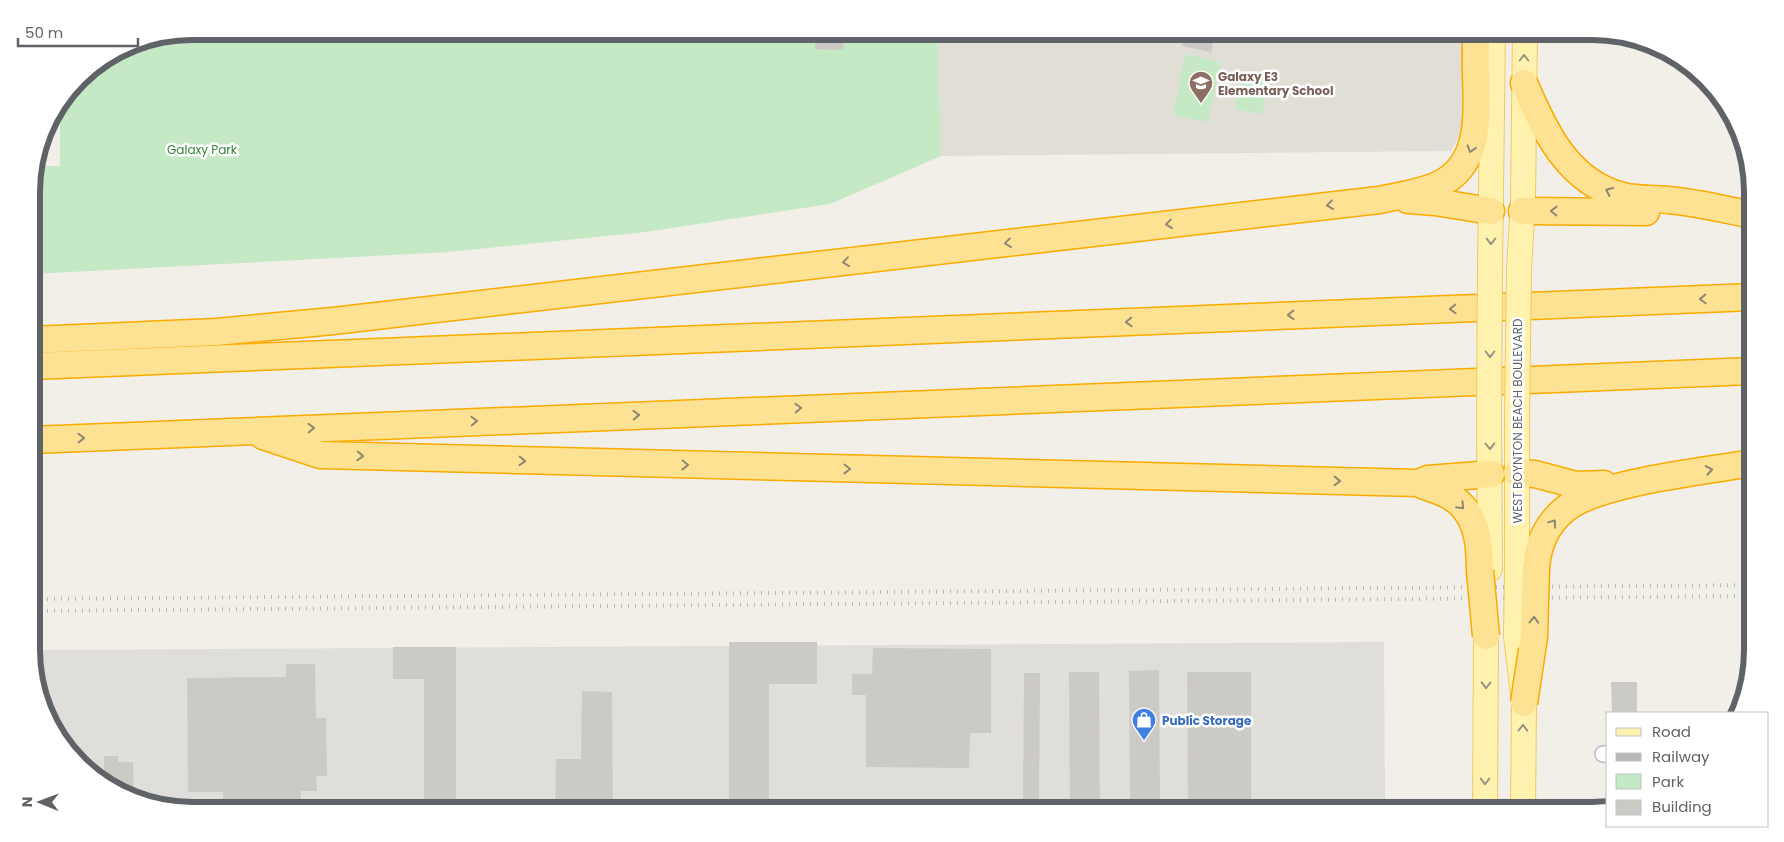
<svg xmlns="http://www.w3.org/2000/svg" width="1784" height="842" viewBox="0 0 1784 842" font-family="Poppins,sans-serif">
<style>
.industrial{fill:#e0deda}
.education{fill:#e1ded6}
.green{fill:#c5e8c5}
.building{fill:#cccac5}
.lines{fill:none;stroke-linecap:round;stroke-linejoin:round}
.street-casing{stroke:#b5b8bc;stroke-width:18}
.primary-casing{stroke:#f2c960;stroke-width:26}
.highway-casing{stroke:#f9ab00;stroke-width:29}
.street{stroke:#fff;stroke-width:15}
.primary{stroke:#fff2af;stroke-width:24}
.highway{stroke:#fde293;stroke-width:26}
.rail{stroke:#b6b7b8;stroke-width:4;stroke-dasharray:1 6;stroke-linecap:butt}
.primary-bridge-casing{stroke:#f2c960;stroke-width:26;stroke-linecap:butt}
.highway-bridge-casing{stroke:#f9ab00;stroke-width:29;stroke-linecap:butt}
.primary-bridge{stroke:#fff2af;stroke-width:24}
.highway-bridge{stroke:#fde293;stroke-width:26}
.oneway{stroke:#979581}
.oneway2{stroke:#8e8975}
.labels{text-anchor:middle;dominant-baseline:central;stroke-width:5;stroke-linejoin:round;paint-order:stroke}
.education-label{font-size:12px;font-weight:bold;fill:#785e54;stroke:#fff;text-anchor:start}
.park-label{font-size:12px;fill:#348238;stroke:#fff}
.street-label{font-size:12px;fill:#5f6368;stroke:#fff}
.shop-label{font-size:12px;font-weight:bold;fill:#366cbe;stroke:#fff;text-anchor:start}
.rim{fill:none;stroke:#5f6368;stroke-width:6}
</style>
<rect width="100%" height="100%" fill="#f1efe8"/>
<path class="industrial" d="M1384 642 1385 810 192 811 130 798 64 747 33 671V650Z"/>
<path class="education" d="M948 31H1463L1462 131 1451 151 941 156 938 39H948Z"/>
<g class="green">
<path d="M192 31H948V39L938 40 941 156 830 204 645 232 449 252 32 274V182L36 166H60V105L86 71 131 43Z"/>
<path d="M1185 54 1220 62 1208 122 1173 115Z"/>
<path d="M1242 75 1269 80 1262 114 1235 109Z"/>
</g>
<g class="building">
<path d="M816 31H844L843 50 815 49Z"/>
<path d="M1185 31H1216L1211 52 1182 46Z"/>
<path d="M729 642H817V684H769V811H729Z"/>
<path d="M393 647H456V811H424V679H393Z"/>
<path d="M873 648 991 649V733H970L969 768 866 767V695H852V674H872Z"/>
<path d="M286 664H315L316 718H326L327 776H316L317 791H301V811H223V792H188L187 678 286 677Z"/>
<path d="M1159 670 1160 811H1130L1129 671Z"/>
<path d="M1069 672H1099L1100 811H1070Z"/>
<path d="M1187 672H1251V810L1188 811Z"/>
<path d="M1024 673H1040L1039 811H1023Z"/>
<path d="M1611 682H1637V713H1612Z"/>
<path d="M582 691 612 692 613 811H555L556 759H581Z"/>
<path d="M104 756H118V762H133L134 792 123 793 104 778Z"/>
</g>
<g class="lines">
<defs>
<path id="street" d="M1603 754H1608"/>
<g id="primary">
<path d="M1490 270 1493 31"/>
<path d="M1519 270 1523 200 1525 31"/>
<path d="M1489 417 1490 569"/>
<path d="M1517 570V417"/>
<path d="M1516 636 1524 703 1523 810"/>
<path d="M1485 810 1486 636"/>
</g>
<g id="highway">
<path d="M1524 83C1544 130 1568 183 1623 196 1638 200 1653 198 1668 200 1693 202 1718 208 1743 213"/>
<path d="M1408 200 1435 202 1491 211"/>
<path d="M1522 211 1646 212"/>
<path d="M32 340 216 332 333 321 1379 200C1398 196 1420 193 1438 185 1495 159 1470 81 1477 31"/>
<path d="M32 366 1752 297"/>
<path d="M263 436 320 455 1418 483C1428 488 1438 490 1448 495 1477 511 1480 541 1480 571"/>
<path d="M32 440 1752 371"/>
<path d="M1517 473 1535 474 1576 485 1604 484"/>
<path d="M1418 483 1428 479 1491 474"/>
<path d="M1536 567C1538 545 1546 525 1564 510 1597 482 1706 471 1752 463"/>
</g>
</defs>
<use href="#street" class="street-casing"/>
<use href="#primary" class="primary-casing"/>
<use href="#highway" class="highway-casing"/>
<use href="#street" class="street"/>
<use href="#primary" class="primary"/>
<use href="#highway" class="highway"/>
<g class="rail">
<path d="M33 599 1753 585"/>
<path d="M33 611 1753 596"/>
</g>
<defs>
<g id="primary-bridge">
<path d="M1489 417 1490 270"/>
<path d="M1517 417 1519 270"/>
<path d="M1516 636 1517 570"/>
</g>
<g id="highway-bridge">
<path d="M1480 571 1486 636"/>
<path d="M1524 703 1534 637 1536 567"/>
</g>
</defs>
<use href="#primary-bridge" class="primary-bridge-casing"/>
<use href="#highway-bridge" class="highway-bridge-casing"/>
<use href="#primary-bridge" class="primary-bridge"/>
<use href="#highway-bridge" class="highway-bridge"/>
</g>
<defs><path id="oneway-chevron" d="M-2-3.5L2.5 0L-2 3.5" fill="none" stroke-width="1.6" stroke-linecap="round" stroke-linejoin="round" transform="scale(1.25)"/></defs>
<g class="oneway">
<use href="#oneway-chevron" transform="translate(1524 58) rotate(-90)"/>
<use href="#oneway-chevron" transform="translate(1491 241) rotate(90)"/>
<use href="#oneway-chevron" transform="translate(1490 354) rotate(90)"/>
<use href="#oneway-chevron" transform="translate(1490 446) rotate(88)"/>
<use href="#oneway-chevron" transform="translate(1486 685) rotate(91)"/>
<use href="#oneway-chevron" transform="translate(1523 728) rotate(-89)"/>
<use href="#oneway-chevron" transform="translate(1485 781) rotate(90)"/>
</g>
<g class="oneway2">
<use href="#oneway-chevron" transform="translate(1471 149) rotate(107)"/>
<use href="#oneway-chevron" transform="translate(1609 191) rotate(-155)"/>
<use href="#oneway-chevron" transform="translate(1330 205) rotate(173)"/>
<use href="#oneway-chevron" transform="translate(1554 211) rotate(-179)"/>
<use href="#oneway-chevron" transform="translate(1169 224) rotate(173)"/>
<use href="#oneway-chevron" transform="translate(1008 243) rotate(173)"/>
<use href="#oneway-chevron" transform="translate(846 262) rotate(173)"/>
<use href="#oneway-chevron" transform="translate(1703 299) rotate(178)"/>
<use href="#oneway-chevron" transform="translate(1453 309) rotate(178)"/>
<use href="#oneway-chevron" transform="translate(1291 315) rotate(178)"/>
<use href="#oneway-chevron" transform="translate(1129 322) rotate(178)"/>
<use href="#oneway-chevron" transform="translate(798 408) rotate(-2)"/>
<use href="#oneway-chevron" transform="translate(636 415) rotate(-2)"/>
<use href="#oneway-chevron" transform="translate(474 421) rotate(-2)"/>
<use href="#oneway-chevron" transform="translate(311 428) rotate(-2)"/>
<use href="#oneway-chevron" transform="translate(81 438) rotate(-2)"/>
<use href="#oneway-chevron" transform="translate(360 456) rotate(2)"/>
<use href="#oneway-chevron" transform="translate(522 461) rotate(2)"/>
<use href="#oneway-chevron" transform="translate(685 465) rotate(1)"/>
<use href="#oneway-chevron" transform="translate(847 469) rotate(1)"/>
<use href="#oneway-chevron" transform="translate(1709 470) rotate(-10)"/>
<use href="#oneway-chevron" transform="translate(1337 481) rotate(2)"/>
<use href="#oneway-chevron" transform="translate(1461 506) rotate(46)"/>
<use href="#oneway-chevron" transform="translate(1553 523) rotate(-53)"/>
<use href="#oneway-chevron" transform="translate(1534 620) rotate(-89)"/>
</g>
<defs>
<symbol id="school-pin" viewBox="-11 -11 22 30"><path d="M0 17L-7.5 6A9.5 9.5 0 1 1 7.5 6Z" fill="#8d6e63" stroke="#fff"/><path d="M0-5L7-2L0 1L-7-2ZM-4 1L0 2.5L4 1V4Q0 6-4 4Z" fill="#fff"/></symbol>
<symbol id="shop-pin" viewBox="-11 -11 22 30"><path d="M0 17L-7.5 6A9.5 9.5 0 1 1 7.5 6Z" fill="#3f7fe0" stroke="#fff"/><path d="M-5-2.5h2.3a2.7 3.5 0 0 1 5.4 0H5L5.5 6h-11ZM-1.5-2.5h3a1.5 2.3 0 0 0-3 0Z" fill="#fff"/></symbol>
</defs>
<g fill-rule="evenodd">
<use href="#school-pin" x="1187" y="69" width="28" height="38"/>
<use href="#shop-pin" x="1130" y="706" width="28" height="38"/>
</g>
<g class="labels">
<g class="education-label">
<text x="1218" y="76">Galaxy E3<tspan x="1218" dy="14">Elementary School</tspan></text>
</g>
<g class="park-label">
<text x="202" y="149">Galaxy Park</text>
</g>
<g class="street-label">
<text transform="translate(1517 421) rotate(-90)">WEST BOYNTON BEACH BOULEVARD</text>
</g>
<g class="shop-label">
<text x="1162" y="720">Public Storage</text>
</g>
</g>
<path d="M0 0H1784V842H0ZM192 40H1592A152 152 0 0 1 1744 192V650A152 152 0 0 1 1592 802H192A152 152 0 0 1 40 650V192A152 152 0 0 1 192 40Z" fill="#fff" fill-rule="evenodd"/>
<path class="rim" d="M192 40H1592A152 152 0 0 1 1744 192V650A152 152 0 0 1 1592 802H192A152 152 0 0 1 40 650V192A152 152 0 0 1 192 40Z"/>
<rect x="1606" y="712" width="162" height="115" fill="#ffffff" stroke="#bfc1c3"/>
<rect x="1616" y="728" width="25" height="8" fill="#fff2af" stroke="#bfc1c3"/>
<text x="1652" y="737" font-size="15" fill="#5f6368">Road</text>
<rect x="1616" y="753" width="25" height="8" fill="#b6b7b8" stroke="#bfc1c3"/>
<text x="1652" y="762" font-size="15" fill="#5f6368">Railway</text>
<rect x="1616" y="774" width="25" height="15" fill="#c5e8c5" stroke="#bfc1c3"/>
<text x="1652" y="787" font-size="15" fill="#5f6368">Park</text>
<rect x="1616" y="800" width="25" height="15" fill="#cccac5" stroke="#bfc1c3"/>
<text x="1652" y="812" font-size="15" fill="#5f6368">Building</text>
<g transform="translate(40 802) rotate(271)" stroke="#ffffff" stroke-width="4" paint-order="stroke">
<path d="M0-4L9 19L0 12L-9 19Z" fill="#5f6368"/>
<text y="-8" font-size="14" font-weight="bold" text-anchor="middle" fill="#5f6368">N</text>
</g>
<path d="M18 38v8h120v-8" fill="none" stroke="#5f6368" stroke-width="2.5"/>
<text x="25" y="38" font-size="15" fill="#5f6368" stroke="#ffffff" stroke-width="4" paint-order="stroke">50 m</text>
</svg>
